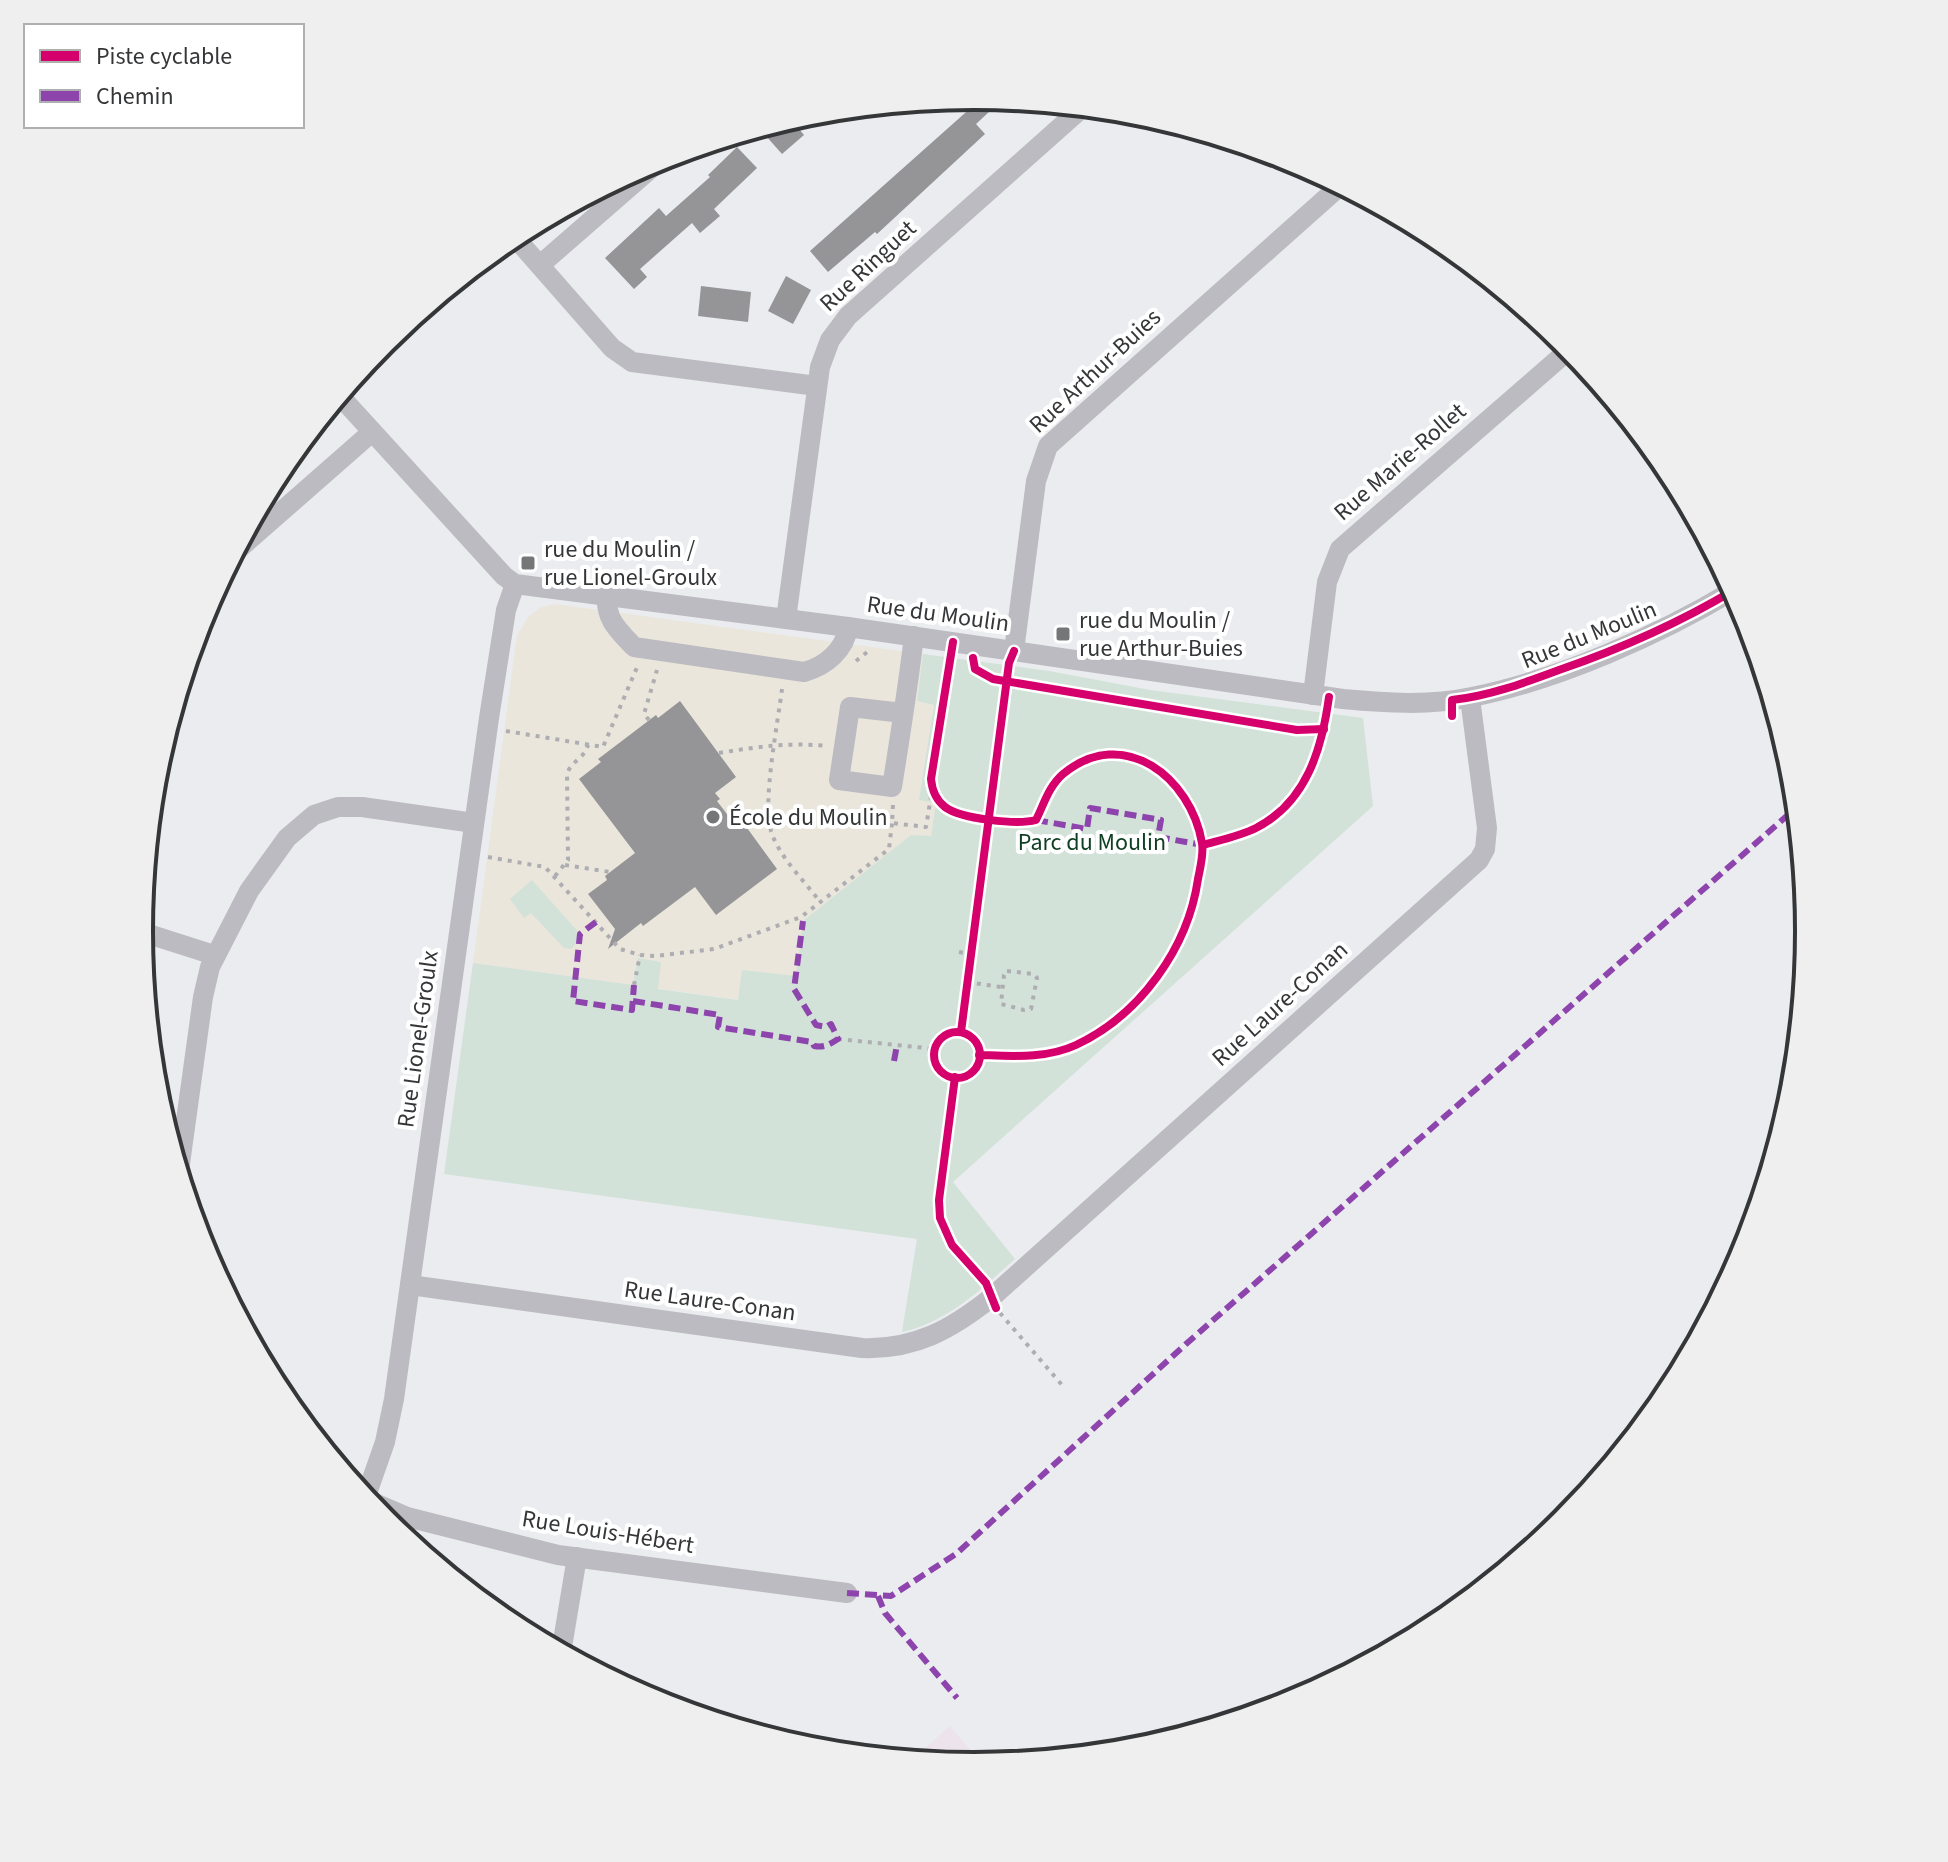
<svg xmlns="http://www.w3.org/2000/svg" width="1948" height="1862" viewBox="0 0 1948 1862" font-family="'Source Sans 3',sans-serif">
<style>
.industrial{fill:#ede3ec}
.education{fill:#ebe6dc}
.green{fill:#d2e2d8}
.building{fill:#959597}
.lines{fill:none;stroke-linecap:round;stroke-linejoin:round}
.path{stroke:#aeaeb2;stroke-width:4;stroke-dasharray:4 6;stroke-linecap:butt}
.minor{stroke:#bcbbc1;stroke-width:20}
.quiet{stroke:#8e44ad;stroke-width:6;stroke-dasharray:12 6;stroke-linecap:butt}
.cycleway-casing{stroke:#fff;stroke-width:13}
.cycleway{stroke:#d6006c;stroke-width:8}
.poi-dot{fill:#747678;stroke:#fff;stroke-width:3}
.labels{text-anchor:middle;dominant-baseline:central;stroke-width:8;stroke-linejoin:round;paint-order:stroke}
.street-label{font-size:24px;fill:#353638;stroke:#fff}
.poi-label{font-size:24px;fill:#353638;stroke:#fff;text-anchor:start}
.park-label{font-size:24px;fill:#0f3f22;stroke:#fff}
.rim{fill:none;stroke:#353638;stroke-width:4}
</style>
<rect width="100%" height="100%" fill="#eaecef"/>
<path class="industrial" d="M950 1726 983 1765 912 1760Z"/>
<path class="education" d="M555 604 923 654 917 701 934 704 920 799 936 803 931 836 792 1007 473 963 517 635 529 616 541 607Z"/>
<g class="green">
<path d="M923 654 1049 671 1150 690 1363 718 1373 806 953 1182 1015 1259C981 1289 948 1322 902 1332L917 1239 444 1174 473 963 633 985 638 958 661 962 658 989 738 1000 742 970 796 976 803 921 911 835 931 836 936 803 919 800 934 705 917 701Z"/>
<path d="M532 880 580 934 579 940 571 949 564 948 531 913 524 918 510 899Z"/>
</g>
<g class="building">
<path d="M983 97 1003 99 976 124 985 134 877 234 875 232 828 272 810 251Z"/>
<path d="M790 118 804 135 782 154 759 128Z"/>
<path d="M737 147 757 168 714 209 720 216 700 233 692 223 640 269 647 277 634 289 605 258 659 208 666 216 710 177 708 175Z"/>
<path d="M786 276 811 290 793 324 768 311Z"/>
<path d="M701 286 751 292 748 322 698 316Z"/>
<path d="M680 701 736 777 715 793 720 799 717 801 736 826 742 821 777 869 716 915 695 887 643 926 641 923 608 949 615 929 588 894 607 880 605 876 635 853 579 779 601 762 598 759 606 753 656 715 658 718Z"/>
</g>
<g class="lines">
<g class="path">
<path d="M856 661 871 649"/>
<path d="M782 689C778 722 762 803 771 831 779 857 804 880 820 902"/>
<path d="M649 720 644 714 657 670"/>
<path d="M506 731 603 747 638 665"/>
<path d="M719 753C756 747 789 742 827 746"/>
<path d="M893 805 892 823 926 827 932 790"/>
<path d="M488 857 545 867 620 949 640 955 655 956 714 949 801 917 889 849 892 823"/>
<path d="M565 865 610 872"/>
<path d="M555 876 568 860 567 774C571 761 585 758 588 745"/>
<path d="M959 952 971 954"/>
<path d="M1007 971 1034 974 1037 978 1031 1009 1024 1010 1001 1004 1004 975Z"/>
<path d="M967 982 1001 987"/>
<path d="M634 985 640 955"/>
<path d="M838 1039 935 1049"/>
<path d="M1000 1313 1062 1385"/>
</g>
<g class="minor">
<path d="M513 235 612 348 632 362 817 386"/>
<path d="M540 265 664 157"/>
<path d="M339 395 504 576 515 584 848 627 1343 699C1385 703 1430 706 1472 697 1558 680 1659 635 1734 590"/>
<path d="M233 554 372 432"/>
<path d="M607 595C605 619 618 630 634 647L804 672C826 666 845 650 848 627"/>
<path d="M786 619 820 367 830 340 848 316 1083 107"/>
<path d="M1014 651 1036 481 1048 446 1341 185"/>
<path d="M1313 695 1327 582 1340 549 1571 348"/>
<path d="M903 713 850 707 839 780 892 787C900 737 908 687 914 636"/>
<path d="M139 931 214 955"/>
<path d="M179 1171 203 997 210 967 249 891 287 838 314 815 338 807H362L474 823"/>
<path d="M410 1285 862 1348C915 1350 952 1329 992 1297L1479 860 1485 849 1487 828 1470 698"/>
<path d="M365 1499 385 1442 394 1399 489 718 506 610 515 584"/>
<path d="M365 1499 407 1517 558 1555 847 1593"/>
<path d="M561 1653 577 1557"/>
</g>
<g class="quiet">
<path d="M1036 820 1087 829 1090 808 1161 820 1158 837 1203 845"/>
<path d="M596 922 580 934 573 1001 632 1010 634 985"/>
<path d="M633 1001 720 1015 718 1027 812 1042 814 1046C825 1048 830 1044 838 1039L831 1024 826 1027 816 1025 794 989 803 921"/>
<path d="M894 1061 897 1045"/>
<path d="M847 1593 891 1596 956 1554 1186 1344 1797 807"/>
<path d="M878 1596 885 1613 957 1698"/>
</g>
<defs>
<g id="cycleway">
<path d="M953 642 931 779C932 790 936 800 945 807 961 819 1017 825 1036 820 1044 804 1049 786 1063 774 1124 724 1191 778 1202 843 1204 854 1200 868 1198 879 1188 948 1140 1015 1076 1045 1046 1059 1012 1056 979 1055"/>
<path d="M973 658 975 669 993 679 1297 730 1324 729"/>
<path d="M1452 716V700C1489 696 1524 683 1559 670 1620 649 1679 623 1734 590"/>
<path d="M1203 845C1221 840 1240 836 1256 828 1307 802 1322 748 1329 697"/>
<path d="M961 1032 1009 663 1014 651"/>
<circle cx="957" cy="1055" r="23"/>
<path d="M955 1077 939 1200 940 1218 952 1245 986 1283 996 1308"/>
</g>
</defs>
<use href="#cycleway" class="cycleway-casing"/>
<use href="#cycleway" class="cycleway"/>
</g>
<g class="poi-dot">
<rect x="520" y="555" width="16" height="16" rx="4"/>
<rect x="1055" y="626" width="16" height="16" rx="4"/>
<circle cx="713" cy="817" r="8"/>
</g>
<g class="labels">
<g class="street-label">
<text transform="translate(868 266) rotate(-43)">Rue Ringuet</text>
<text transform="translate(1095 371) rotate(-43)">Rue Arthur-Buies</text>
<text transform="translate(1400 462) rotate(-41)">Rue Marie-Rollet</text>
<text transform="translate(938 614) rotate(8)">Rue du Moulin</text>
<text transform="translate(1589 635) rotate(-22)">Rue du Moulin</text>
<text transform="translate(1280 1004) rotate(-42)">Rue Laure-Conan</text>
<text transform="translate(418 1039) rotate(-82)">Rue Lionel-Groulx</text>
<text transform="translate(710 1301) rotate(8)">Rue Laure-Conan</text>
<text transform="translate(608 1532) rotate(9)">Rue Louis-Hébert</text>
</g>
<g class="poi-label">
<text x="544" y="549">rue du Moulin /<tspan x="544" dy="28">rue Lionel-Groulx</tspan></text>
<text x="1079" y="620">rue du Moulin /<tspan x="1079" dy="28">rue Arthur-Buies</tspan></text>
<text x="729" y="817">École du Moulin</text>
</g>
<g class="park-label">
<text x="1092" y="842">Parc du Moulin</text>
</g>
</g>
<path d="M0 0H1948V1862H0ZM153 931a821 821 0 1 1 1642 0a821 821 0 1 1-1642 0Z" fill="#efefef" fill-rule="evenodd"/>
<path class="rim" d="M153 931a821 821 0 1 1 1642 0a821 821 0 1 1-1642 0Z"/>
<rect x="24" y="24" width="280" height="104" fill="#ffffff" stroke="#aeafaf" stroke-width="2"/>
<rect x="40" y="50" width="40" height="12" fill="#d6006c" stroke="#aeafaf" stroke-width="2"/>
<text x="96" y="64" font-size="24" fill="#353638">Piste cyclable</text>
<rect x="40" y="90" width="40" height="12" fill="#8e44ad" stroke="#aeafaf" stroke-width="2"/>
<text x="96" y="104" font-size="24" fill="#353638">Chemin</text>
</svg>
